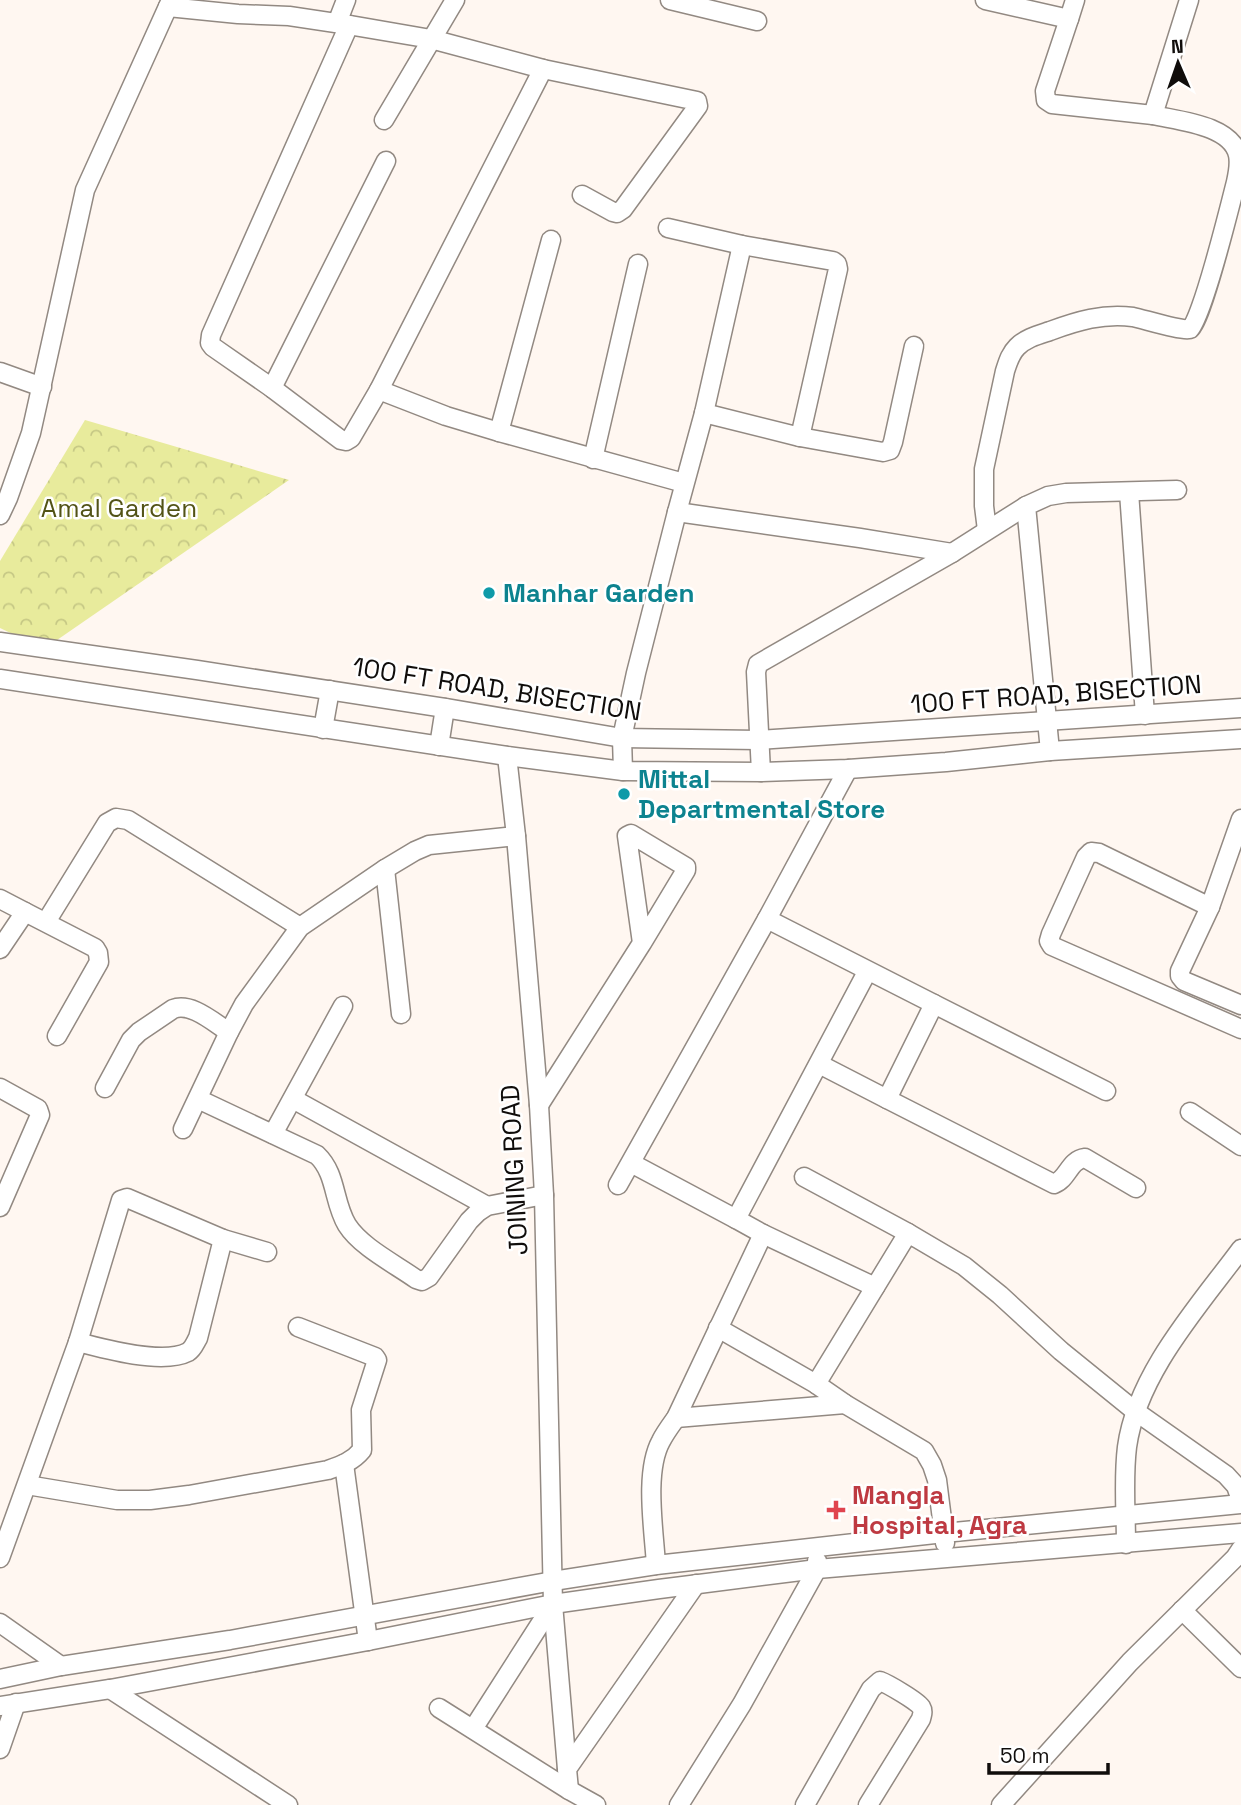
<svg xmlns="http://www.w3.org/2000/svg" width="1241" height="1805" viewBox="0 0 1241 1805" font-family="'Space Grotesk',sans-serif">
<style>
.park{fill:url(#park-crowns)}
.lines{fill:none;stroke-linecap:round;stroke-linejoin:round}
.minor-casing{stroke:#928982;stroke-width:21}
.minor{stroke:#fff;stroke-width:18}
.culture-dot{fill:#0f9aa8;stroke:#fff;stroke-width:2.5}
.health-dot{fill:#e0444e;stroke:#fff;stroke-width:2.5}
.labels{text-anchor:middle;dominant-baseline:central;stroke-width:5;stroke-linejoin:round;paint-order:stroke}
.park-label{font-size:26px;fill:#525316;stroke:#fff}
.culture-label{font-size:26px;font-weight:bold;fill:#0d838f;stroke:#fff;text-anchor:start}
.street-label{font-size:26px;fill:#100d0b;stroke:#fff}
.health-label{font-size:26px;font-weight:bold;fill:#be3a42;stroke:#fff;text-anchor:start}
</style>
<defs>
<pattern id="park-crowns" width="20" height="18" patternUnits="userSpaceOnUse" patternTransform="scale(1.75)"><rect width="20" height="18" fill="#e8eb9c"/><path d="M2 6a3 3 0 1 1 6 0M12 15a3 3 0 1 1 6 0" fill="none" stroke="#c6c885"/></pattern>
</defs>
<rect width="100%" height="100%" fill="#fff7f1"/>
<path class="park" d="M85 420 289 480 44 649 0 628V561Z"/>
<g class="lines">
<defs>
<g id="minor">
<path d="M670 0 757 21"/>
<path d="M985 0 1069 19 1075 0"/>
<path d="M168 7 238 14 289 16 349 25 431 39 543 69 697 101 698 106 623 209 617 213 613 212 582 195"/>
<path d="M1069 19 1045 91 1046 100 1052 104 1153 115 1189 0"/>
<path d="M337 23 346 0"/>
<path d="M349 25 211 335 210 343 213 347 272 388 341 440 346 441 351 438 379 390 543 69"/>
<path d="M384 120 455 0"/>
<path d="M668 228 742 245 833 261 837 264 838 269 800 437 704 413"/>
<path d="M742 245 704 413 677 512 860 538 952 553"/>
<path d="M0 372 42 387"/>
<path d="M272 388 386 161"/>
<path d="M379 390 446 416 499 432 684 483"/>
<path d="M499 432 551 240"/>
<path d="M800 437 883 452 890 450 893 442 914 346"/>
<path d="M593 459 638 264"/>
<path d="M1129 492 1145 715"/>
<path d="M0 515 8 498 31 433 85 190 171 0"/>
<path d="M987 530 984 506V469L1005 371C1008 362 1010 354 1017 347 1026 338 1038 335 1050 331 1077 321 1103 313 1133 317 1143 319 1185 332 1190 329 1201 323 1231 202 1236 182 1238 173 1240 164 1238 155 1231 125 1179 121 1153 115"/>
<path d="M0 642 197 670 445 708 622 738 758 740 1241 708"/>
<path d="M0 679 507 756 623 771 761 772 848 769 946 762 1050 751 1241 739"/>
<path d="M323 729 330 690"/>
<path d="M439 746 445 708"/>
<path d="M1050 751 1026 506 1048 496 1066 493 1177 490"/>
<path d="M507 756 516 836 539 1105 544 1195 553 1604 567 1769"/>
<path d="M848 769 767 919 934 1004 887 1099 1054 1184C1068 1179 1069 1160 1085 1158L1136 1188"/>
<path d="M623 771 622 738 636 673 677 512"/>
<path d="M761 772 756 672 758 664 952 553 1026 506"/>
<path d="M1241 819 1210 907 1180 971V976L1184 981 1241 1005"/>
<path d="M385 869 401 1014"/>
<path d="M0 899 25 912 0 949"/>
<path d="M1210 907 1099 853 1091 852 1086 857 1051 934 1049 941 1052 946 1241 1029"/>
<path d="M25 912 95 948 98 953 99 962 57 1036"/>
<path d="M46 922 107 823 116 818 128 820 300 927"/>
<path d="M934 1004 1106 1091"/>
<path d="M819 1064 887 1099"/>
<path d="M0 1088 38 1109 40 1115 0 1207"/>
<path d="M105 1088 131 1040 139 1032 173 1009C191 1002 213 1022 229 1032"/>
<path d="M198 1099 317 1155C337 1174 333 1202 347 1225 361 1247 395 1264 416 1279L422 1281 429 1277 469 1221 478 1212 487 1206 544 1195"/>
<path d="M293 1099 487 1206"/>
<path d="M539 1105 642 943 686 870V867L631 834 627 836 642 943"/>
<path d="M1190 1112 1241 1146"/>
<path d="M183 1129 229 1032 244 1004 300 927 385 869 415 851 429 845 516 836"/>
<path d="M273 1134 343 1006"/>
<path d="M631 1163 736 1219"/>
<path d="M804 1177 908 1233"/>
<path d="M618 1185 767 919"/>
<path d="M763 1234 875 1287"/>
<path d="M718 1328 816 1384 845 1404 924 1451 932 1465 937 1480 945 1543"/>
<path d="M78 1342C104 1349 163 1365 188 1352 193 1349 195 1343 198 1338L223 1239"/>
<path d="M816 1384 908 1233 964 1266 1000 1295 1061 1351 1135 1411 1226 1475 1236 1486 1241 1500"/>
<path d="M676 1418 845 1404"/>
<path d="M344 1464 368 1641"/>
<path d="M27 1485 117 1500H150L189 1495 328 1470C342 1465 353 1461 362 1450L361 1410 377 1360 375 1357 298 1327"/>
<path d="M1126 1544C1126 1512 1123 1479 1127 1447 1137 1374 1198 1307 1241 1249"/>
<path d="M0 1558 78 1342 121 1200 127 1198 223 1239 267 1252"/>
<path d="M656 1565C654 1530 644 1472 661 1441 665 1433 671 1425 676 1418L763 1234 736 1219 867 972"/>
<path d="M1182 1610 1241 1668"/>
<path d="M0 1623 61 1666"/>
<path d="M0 1679 61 1666 230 1640 553 1581 656 1565 944 1533 1241 1504"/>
<path d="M110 1689 288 1805"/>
<path d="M0 1706 110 1689 368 1641 553 1604 659 1589 817 1569 1241 1533"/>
<path d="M439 1708 569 1790 596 1805"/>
<path d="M473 1729 553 1604"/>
<path d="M0 1749 16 1703"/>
<path d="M569 1790 567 1769 696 1584"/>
<path d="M679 1805 742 1704 817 1569V1561"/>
<path d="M805 1805 871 1689 880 1681C888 1684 917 1701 921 1707 924 1712 922 1714 921 1719L868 1805"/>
<path d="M1001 1805 1130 1662 1235 1558 1241 1549"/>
</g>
</defs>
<use href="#minor" class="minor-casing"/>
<use href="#minor" class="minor"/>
</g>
<g class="culture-dot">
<circle cx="489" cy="593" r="7"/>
<circle cx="624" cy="794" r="7"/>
</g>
<path class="health-dot" d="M832.5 1499.5h7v7h7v7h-7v7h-7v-7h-7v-7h7z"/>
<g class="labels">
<g class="park-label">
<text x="119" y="508">Amal Garden</text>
</g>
<g class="culture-label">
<text x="503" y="593">Manhar Garden</text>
<text x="638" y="779">Mittal<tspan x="638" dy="30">Departmental Store</tspan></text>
</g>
<g class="street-label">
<text transform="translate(497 689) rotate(9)">100 FT ROAD, BISECTION</text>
<text transform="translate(1056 694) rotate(-4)">100 FT ROAD, BISECTION</text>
<text transform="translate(514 1170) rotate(-93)">JOINING ROAD</text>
</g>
<g class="health-label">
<text x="852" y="1495">Mangla<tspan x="852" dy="30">Hospital, Agra</tspan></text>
</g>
</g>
<g transform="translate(1178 63) rotate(358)" stroke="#ffffff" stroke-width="5" paint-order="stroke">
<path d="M0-5L12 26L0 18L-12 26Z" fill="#100d0b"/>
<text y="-10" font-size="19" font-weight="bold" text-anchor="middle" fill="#100d0b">N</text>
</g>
<path d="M989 1763v10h119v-10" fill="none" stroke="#100d0b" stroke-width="3.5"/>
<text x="1000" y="1763" font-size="21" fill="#100d0b" stroke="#ffffff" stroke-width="5" paint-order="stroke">50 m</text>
</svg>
